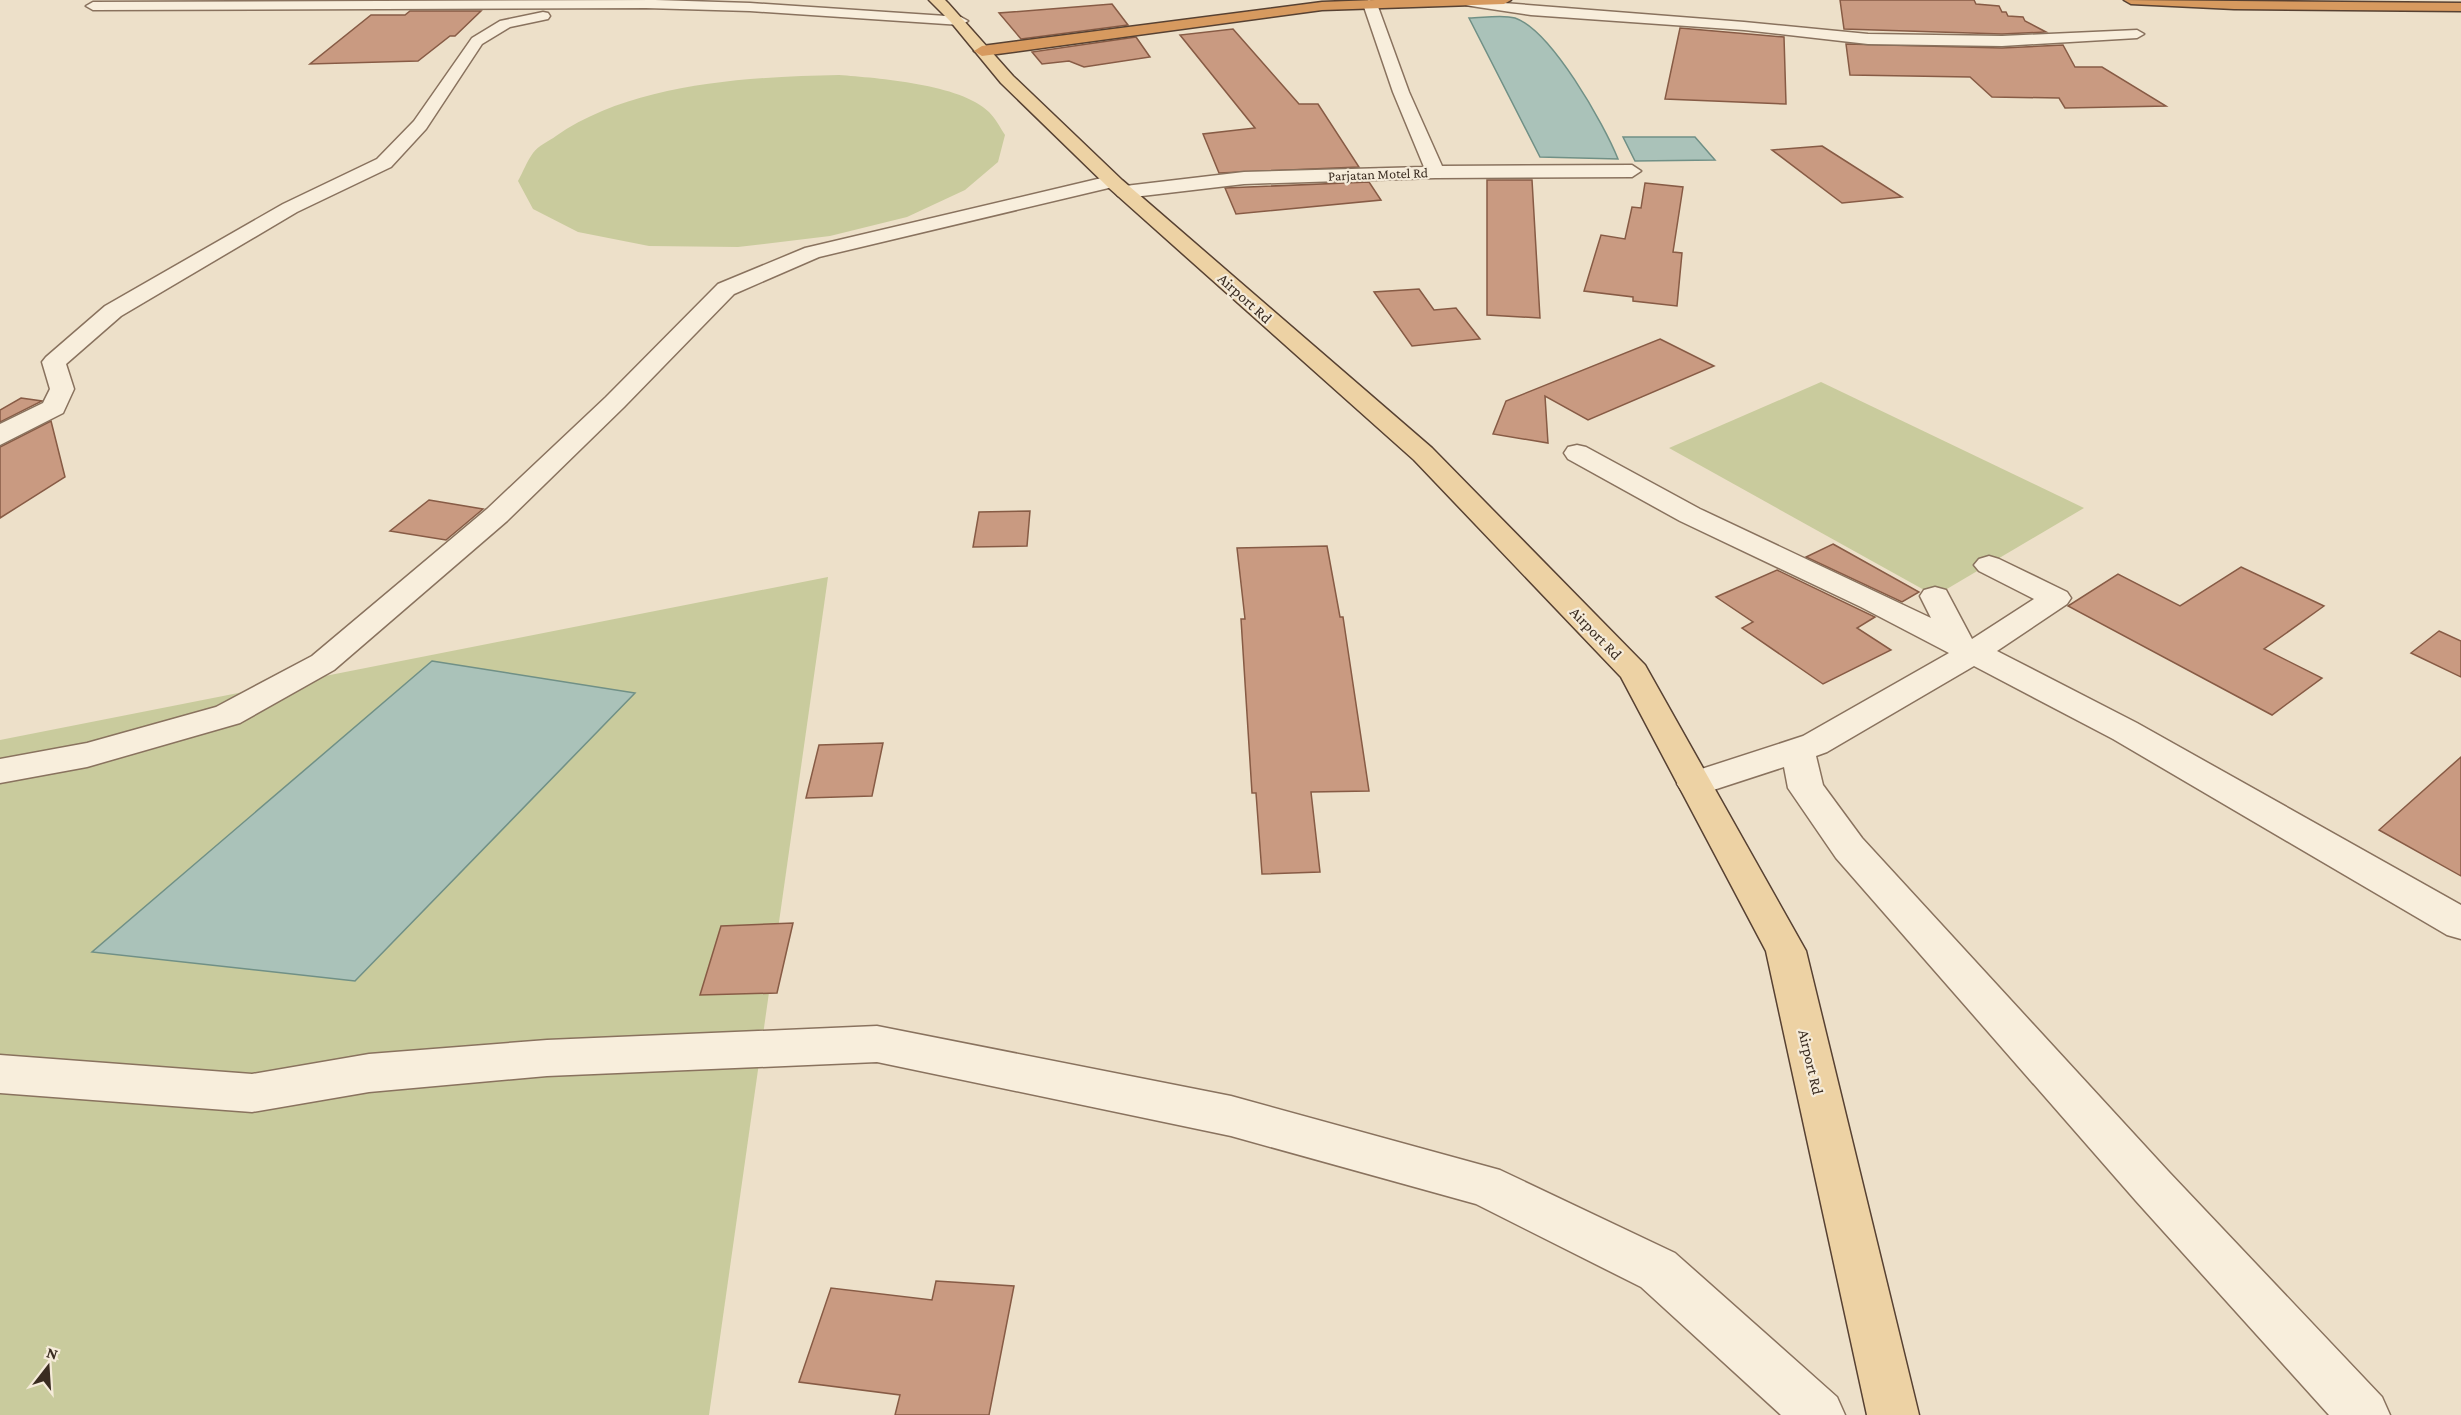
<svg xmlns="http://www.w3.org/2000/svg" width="2461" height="1415" viewBox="0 0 2461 1415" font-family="'Crimson Pro',serif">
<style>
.green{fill:#c9cb9d}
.water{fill:#aac2b9;stroke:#709086;stroke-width:1.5}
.building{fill:#c99a81;stroke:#875b45;stroke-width:1.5}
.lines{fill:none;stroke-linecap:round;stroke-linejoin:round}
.minor-casing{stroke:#89725e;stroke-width:3}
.major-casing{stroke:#574132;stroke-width:3}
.highway-casing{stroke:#574132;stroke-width:3}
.minor{fill:#f8eedc;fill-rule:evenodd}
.major{fill:#edd2a4;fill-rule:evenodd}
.highway{fill:#d79a5f;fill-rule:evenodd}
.labels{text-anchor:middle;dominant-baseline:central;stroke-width:4.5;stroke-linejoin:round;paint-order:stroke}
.far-street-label{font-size:14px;fill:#3a2c21;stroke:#f5ebd9}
.street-label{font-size:16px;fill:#3a2c21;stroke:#f5ebd9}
</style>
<rect width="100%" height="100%" fill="#ede0c9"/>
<g class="green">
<path d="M839 75C877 78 961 84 989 112 995 118 1000 127 1005 135L998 162 965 190 907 217 830 236 738 247 649 246 578 232 533 209 518 181C523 172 527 161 533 153 538 146 549 141 556 136 633 83 747 77 839 75Z"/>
<path d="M1821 382 2084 508 1935 596 1669 448Z"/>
<path d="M828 577 709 1415H0V740Z"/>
</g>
<g class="water">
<path d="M1469 18C1482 18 1502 14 1515 18 1551 30 1604 124 1618 159L1540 157Z"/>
<path d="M1623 137H1695L1715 160 1635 161Z"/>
<path d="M432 661 635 693 355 981 92 952Z"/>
</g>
<g class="building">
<path d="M1840 0H1974L1976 4 1999 6 2002 12H2006L2008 16 2023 17 2025 21 2046 32 2002 34 1844 29Z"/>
<path d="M1112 4 1128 25 1021 39 999 13Z"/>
<path d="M410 11H481L455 36H450L418 61 310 64 371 15H405Z"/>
<path d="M1680 28 1784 37 1786 104 1665 99Z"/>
<path d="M1233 29 1299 104H1318L1359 167 1219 173 1203 134 1255 128 1180 35Z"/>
<path d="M1136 37 1150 57 1084 67 1069 61 1042 64 1032 52Z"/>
<path d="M1846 44 2002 48 2063 45 2075 67H2102L2166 106 2065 108 2059 98 1992 97 1970 77 1850 75Z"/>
<path d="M1822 146 1902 197 1842 203 1772 150Z"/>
<path d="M1487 180H1532L1540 318 1487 315Z"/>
<path d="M1369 182 1381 200 1236 214 1225 188Z"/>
<path d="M1645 183 1683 187 1673 252 1682 253 1677 306 1633 301V297L1584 291 1601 235 1625 239 1632 207 1641 208Z"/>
<path d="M1419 289 1434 310 1456 308 1480 339 1412 346 1374 292Z"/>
<path d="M1660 339 1714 366 1588 420 1545 396 1548 443 1493 434 1506 401Z"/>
<path d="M21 398 42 401 0 422V410Z"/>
<path d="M51 421 65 477 0 518V447Z"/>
<path d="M429 500 483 509 446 540 390 531Z"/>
<path d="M1030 511 1027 546 973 547 979 512Z"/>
<path d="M1833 544 1919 592 1902 602 1806 557Z"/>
<path d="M1327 546 1340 617H1343L1369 791 1311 792 1320 872 1262 874 1256 793H1252L1241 619H1245L1237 548Z"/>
<path d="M2241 567 2324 606 2264 649 2322 678 2272 715 2068 606 2118 574 2180 606Z"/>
<path d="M1777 570 1875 617 1857 628 1891 650 1823 684 1742 628 1753 622 1716 597Z"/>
<path d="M2439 631 2461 641V677L2411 653Z"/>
<path d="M883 743 872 796 806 798 819 745Z"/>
<path d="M2461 757V876L2379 830Z"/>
<path d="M793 923 777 993 700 995 721 926Z"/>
<path d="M936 1281 1014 1286 989 1415H895L900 1395 799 1382 831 1288 932 1300Z"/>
</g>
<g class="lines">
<defs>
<g id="minor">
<path d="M655 0 750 3 961 17 968 21 961 25 750 11 646 8 93 10 86 6 93 2Z"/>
<path d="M1369 0 1377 4 1409 92 1442 166 1632 165 1641 171 1632 177 1435 178 1244 184 1125 198 1118 196 1115 192 1125 186 1244 172 1424 167 1393 92 1363 4Z"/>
<path d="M1465 0 1744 22 1868 34 2002 36 2137 30 2144 34 2137 38 2002 46 1868 44 1744 30 1531 15 1471 6 1466 5Z"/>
<path d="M543 12 548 13 550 16 548 19 510 27 482 44 426 129 391 167 297 212 121 316 66 364 74 389 63 413 0 445V424L43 403 50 389 42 362 46 357 105 306 283 204 377 159 414 121 472 38 500 21Z"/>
<path d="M1110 176 1117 178 1119 182 1117 186 819 257 734 294 624 407 507 521 334 670 240 723 87 767 0 783V759L87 743 216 707 312 656 487 509 606 397 718 284 805 248Z"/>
<path d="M1577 445 1586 447 1700 509 1931 618 1920 596 1924 590 1935 587 1946 590 1972 639 2034 599 1979 571 1974 565 1979 559 1989 556 1999 559 2067 592 2071 598 2067 604 1997 651 2137 723 2461 905V939L2447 935 2113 739 1974 666 1827 752 1816 756 1823 785 1862 838 2168 1171 2382 1397 2390 1415H2329L2136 1201 1836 858 1788 788 1784 767 1695 796 1683 793 1677 784 1683 775 1803 736 1949 653 1861 607 1680 521 1568 459 1564 453 1568 447Z"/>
<path d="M877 1026 1231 1096 1500 1170 1675 1253 1837 1397 1845 1415H1781L1641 1287 1476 1204 1231 1136 877 1062 547 1076 369 1092 252 1112 0 1093V1055L252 1074 369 1054 547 1040Z"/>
</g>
<path id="major" d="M929 0H945L948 3 1013 76 1122 180 1432 448 1645 665 1806 951 1919 1415H1867L1766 951 1621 677 1414 460 1109 188 1001 83 950 21Z"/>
<g id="highway">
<path d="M1375 0H1511L1504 4 1322 10 982 56 974 51 982 46 1322 2Z"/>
<path d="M2124 0 2461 3V11L2234 9 2131 4Z"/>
</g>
</defs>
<use href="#minor" class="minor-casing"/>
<use href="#major" class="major-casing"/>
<use href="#highway" class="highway-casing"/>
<use href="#minor" class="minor"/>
<use href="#major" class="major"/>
<use href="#highway" class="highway"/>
</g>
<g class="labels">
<g class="far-street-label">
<text transform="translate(1378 174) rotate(-2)">Parjatan Motel Rd</text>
</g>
<g class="street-label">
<text transform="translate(1245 298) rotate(42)">Airport Rd</text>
<text transform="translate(1596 633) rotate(46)">Airport Rd</text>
<text transform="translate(1811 1062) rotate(77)">Airport Rd</text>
</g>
</g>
<g transform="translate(48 1367) rotate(17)" stroke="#f5ebd9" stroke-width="4.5" paint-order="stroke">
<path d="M0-4.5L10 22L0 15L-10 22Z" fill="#3a2c21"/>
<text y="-9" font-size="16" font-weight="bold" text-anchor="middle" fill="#3a2c21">N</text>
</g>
</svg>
